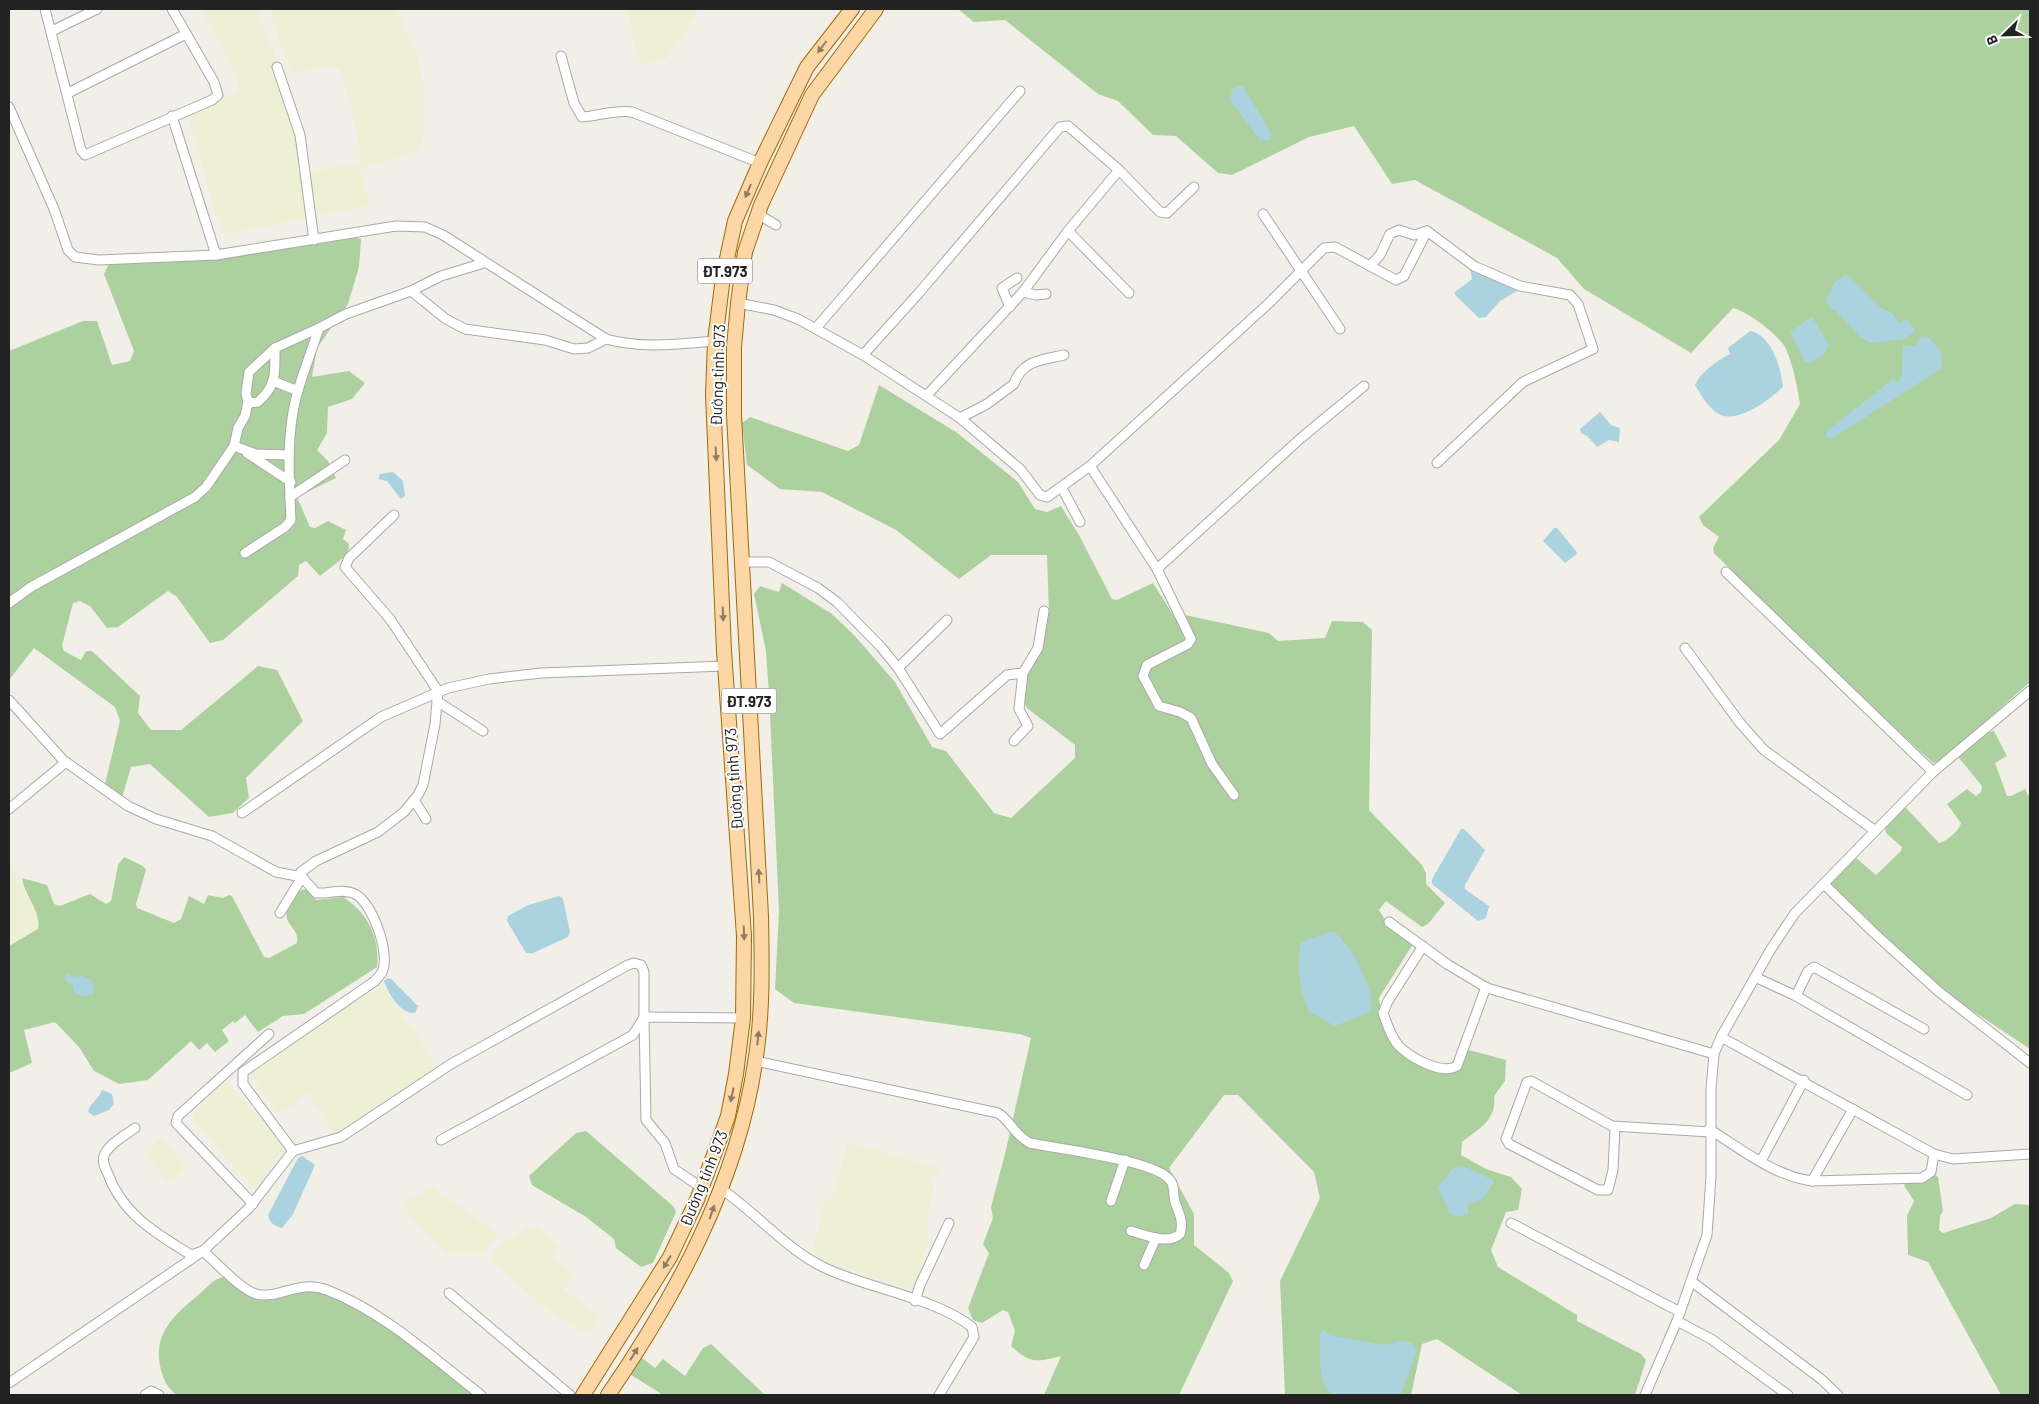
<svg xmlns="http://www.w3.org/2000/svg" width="2039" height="1404" viewBox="0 0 2039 1404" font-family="Barlow,sans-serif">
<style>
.farmland{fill:#eef0d5}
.forest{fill:#add19e}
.water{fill:#aad3df}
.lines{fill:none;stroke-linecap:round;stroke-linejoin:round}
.minor-casing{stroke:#a9a9a9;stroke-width:11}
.primary-casing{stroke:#a06b00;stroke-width:16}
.minor{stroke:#fff;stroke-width:9}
.primary{stroke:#fcd6a4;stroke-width:14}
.oneway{fill:#8f7c63}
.labels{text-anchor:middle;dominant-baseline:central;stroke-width:4;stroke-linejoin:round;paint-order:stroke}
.shield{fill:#fff;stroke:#646464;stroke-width:1}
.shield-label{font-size:15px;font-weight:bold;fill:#222}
.street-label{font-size:16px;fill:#222;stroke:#fff}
</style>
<rect width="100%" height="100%" fill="#f2efe9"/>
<g class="farmland">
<path d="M201 9H257L275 55 302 157 307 214 304 219 229 233 223 229 215 214 189 119 190 112 235 94 239 86 236 76Z"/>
<path d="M269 9H394L400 17 417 53 425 95 424 129 420 150 359 170 369 198V206L322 215 314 210 310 175 312 171 357 164 361 160 352 111 339 69 334 65 297 73 290 70Z"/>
<path d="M627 9H700L666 59 644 64 637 57Z"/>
<path d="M9 862 40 922 39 929 9 946Z"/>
<path d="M380 982 408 1025H411L437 1068 436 1072 343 1132 334 1133 311 1097 310 1092 281 1113 276 1112 249 1071Z"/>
<path d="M224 1083H228L281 1141 284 1147 260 1184 252 1187 194 1122 193 1114Z"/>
<path d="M159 1139H161L185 1166 174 1180 168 1182 147 1157V1154Z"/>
<path d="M848 1142 941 1169 930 1182 934 1187 926 1225 931 1231 916 1283 911 1289 815 1257 812 1251 826 1200 832 1197Z"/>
<path d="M432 1187 496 1232V1238L484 1254 447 1253 408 1214 405 1207 408 1201Z"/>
<path d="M537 1226 559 1246 553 1255 554 1258 574 1273 564 1290 600 1316 592 1332 587 1334 558 1317 537 1301 490 1259 501 1242 512 1239 527 1227Z"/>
</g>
<g class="forest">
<path d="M958 9H2030V682L1941 761 1933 763 1843 680 1714 553 1713 548 1719 537 1703 525 1699 517 1779 440 1800 404C1798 389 1791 355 1783 344 1773 331 1748 312 1733 308L1691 353 1584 289 1557 258 1415 180 1392 184 1354 126 1309 137 1232 175 1218 173 1176 136 1153 135 1118 101 1098 94 1005 20 974 22Z"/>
<path d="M354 237 361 239 359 267 348 304 317 348 312 377 349 371 365 383 352 399 328 407 327 433 317 450 328 461 336 478 297 497 310 527 315 528 328 521 346 530 343 539 349 544 348 554 320 576 306 561 299 565 298 576 223 640 210 643 177 597 168 591 118 627 107 628 90 606 80 601 73 603 62 646 64 651 81 660 86 651H92L140 696 138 713 151 730H181L258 666 277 670 303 721 246 778 249 798 233 813 209 817 150 764 131 767 122 798 105 784 120 721 115 707 34 648 9 680V351L83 321H97L112 365 130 361 134 351 104 274 109 264Z"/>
<path d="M879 385 956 432 1018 482 1035 509 1047 512 1061 506 1079 535 1112 599 1117 600 1153 583 1175 618 1185 615 1269 633 1278 641 1325 638 1332 621 1363 622 1372 630 1369 810 1422 865 1426 873V884L1445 903 1428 924 1422 927 1386 901 1379 910 1387 923 1413 944 1379 998C1381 1013 1384 1031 1393 1042 1401 1053 1441 1078 1454 1072 1463 1068 1461 1056 1469 1050L1506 1060 1505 1081 1494 1096C1497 1120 1479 1129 1462 1142L1461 1155 1486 1169 1511 1177 1522 1189 1518 1210 1506 1212 1491 1250 1498 1267 1577 1315V1321L1641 1354 1646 1360 1635 1395H1522L1437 1339 1422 1344 1411 1395H1285L1280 1281 1320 1198 1314 1172 1238 1095H1224L1169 1168 1194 1214V1245L1229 1273 1233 1281 1179 1395H1044L1061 1356C1037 1362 1030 1364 1011 1346L1015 1331 1008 1312 1003 1310 982 1323 973 1320 968 1308 989 1253 983 1244 993 1218 991 1207 1006 1150 1031 1038 1020 1034 794 1003 775 989 779 911 769 693 766 651 754 594 760 586 779 592 782 583 832 614 854 635 895 682 932 747 946 751 994 813 1011 818 1075 758V745L1027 708 1022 697 1032 661 1042 649 1049 614 1047 555H991L959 579 896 530 822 492 780 489 747 465 742 423 750 417 848 451 859 445Z"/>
<path d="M1994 731 2007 756 1995 763 2007 796H2011L2025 789 2028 795 2030 794V1049L1940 989 1828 886 1829 882 1853 858H1856L1876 875 1901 851 1902 847 1886 833 1885 828 1902 808H1906L1939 843C1947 841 1959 831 1961 823L1947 804 1967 789 1976 796 1981 792 1982 786 1959 758 1960 755 1989 732Z"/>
<path d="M124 857 143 866 146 870 136 904 137 908 174 923 181 919 189 896 204 904 208 895 223 898 229 895 232 896 264 957 269 958 297 943C300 924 276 926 292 899 295 892 300 890 307 889L316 900 343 897C368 913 380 937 377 967L304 1014 283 1016 258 1032 245 1015 235 1023 233 1021 222 1030 229 1041 215 1052 207 1043 199 1050 191 1041 148 1080 119 1084 94 1071 79 1047 55 1022 24 1030 32 1063 9 1073V946L38 929C42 912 24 895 22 878L47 885 54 904 60 906 90 894 106 904 111 901 118 865Z"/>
<path d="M586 1131 673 1206 676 1212 653 1263 641 1267 616 1248 614 1239 586 1217 532 1185 529 1176 576 1133Z"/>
<path d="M1933 1174 1938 1177 1943 1211 1940 1216 1939 1230 1943 1233 1991 1218 2015 1204 2030 1205V1395H2001L1928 1262 1908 1255 1907 1216 1914 1201 1904 1185 1907 1182Z"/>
<path d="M224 1277C234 1286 246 1298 259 1300 267 1301 274 1296 281 1294 295 1291 313 1289 326 1294 380 1314 430 1360 474 1395H177C168 1389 164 1381 161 1370 152 1335 172 1317 197 1296 206 1289 212 1279 224 1277Z"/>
<path d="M711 1344 765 1395H663L628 1373 638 1355 655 1368 663 1359 685 1376 703 1348Z"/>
</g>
<g class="water">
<path d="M1242 85 1272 134 1270 140H1260L1230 100 1232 89Z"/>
<path d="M1470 269C1485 268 1495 285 1510 283L1517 291 1500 301 1486 317 1479 318 1455 295V292L1472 279Z"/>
<path d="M1844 275 1849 276 1880 307 1893 314 1899 323 1907 320 1914 328V332L1904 339 1872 343 1861 338 1835 310 1830 308 1826 301 1834 283Z"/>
<path d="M1812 317 1829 345 1824 354 1810 363 1805 362 1790 332Z"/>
<path d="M1750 331C1772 335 1781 368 1783 387 1770 399 1736 426 1717 413 1708 407 1701 395 1695 385 1701 371 1717 361 1730 354L1728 348Z"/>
<path d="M1926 336 1940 348 1942 368 1833 438 1825 436 1827 431 1893 379 1898 383 1902 375 1903 346H1917L1920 337Z"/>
<path d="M1600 412 1611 425 1620 428 1619 442 1609 440 1597 447 1587 436 1581 433 1580 429Z"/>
<path d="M393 472 403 481 405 496 401 499 387 481 378 479 380 474Z"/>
<path d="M1554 528H1557L1576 551 1577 554 1565 563 1543 541Z"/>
<path d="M1461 829H1464L1485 850 1465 885V889L1489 906 1486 918 1478 921 1432 884V879Z"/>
<path d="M559 896 563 899 570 932 568 937 533 953H526L507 921 508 916 528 905Z"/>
<path d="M1332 931C1350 941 1377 991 1370 1012L1335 1026 1308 1011C1300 990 1296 965 1301 942Z"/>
<path d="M67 973 74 977 82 976 91 979 94 989 93 995 81 996 73 991 74 987 64 979Z"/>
<path d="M388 978 391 979 418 1006 415 1013C400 1014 388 993 384 981Z"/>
<path d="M102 1090 112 1094 114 1104 109 1110 94 1116 88 1112C90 1103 99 1099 102 1090Z"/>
<path d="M302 1156 315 1165 293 1214 282 1228C274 1226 269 1222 268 1215L298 1158Z"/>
<path d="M1461 1165 1493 1180 1494 1183 1481 1200 1468 1205V1214L1458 1217 1449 1212 1438 1188 1453 1168Z"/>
<path d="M1325 1330 1329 1335 1384 1345 1403 1340 1413 1344 1417 1350 1401 1395H1334C1315 1386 1321 1351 1320 1333Z"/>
</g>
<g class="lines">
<defs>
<g id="minor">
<path d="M45 9 81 150 85 155 212 100 218 95 214 82 172 9"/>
<path d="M52 31 97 9"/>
<path d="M561 56 574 103 582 117C599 116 616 109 632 112L760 163"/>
<path d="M277 67 300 135 314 240"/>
<path d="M68 93 186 34"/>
<path d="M9 107 54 209 68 250 75 257 99 260 216 255 396 226 425 227 443 235 606 339C642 349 679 344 715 341"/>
<path d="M172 116 216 255"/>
<path d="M758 214 776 225"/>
<path d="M1263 214 1340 329"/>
<path d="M1068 231 1129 293"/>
<path d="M1370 266 1380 255 1390 234 1399 230 1414 235 1427 231 1474 266 1520 286 1570 295 1578 304 1593 349 1523 382 1437 463"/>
<path d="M411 291 446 319 465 329 545 340 574 349 588 348 606 339"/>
<path d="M1023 292 1036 295 1046 294"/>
<path d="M738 303 774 310 798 319 863 355 960 418 1020 469 1040 495 1047 497 1090 466 1268 304 1324 248 1335 247 1396 280 1404 276 1427 231"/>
<path d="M1010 307 1002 288 1017 278"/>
<path d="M816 328 1020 91"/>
<path d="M863 355 918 294 1060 127 1068 126 1119 170 1160 212 1167 213 1194 187"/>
<path d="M273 381 298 391"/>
<path d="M927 395 1023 292 1068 231 1119 170"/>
<path d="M248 403 258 402C277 385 275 373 275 348"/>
<path d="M960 418 987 404 1014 384C1022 360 1042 360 1064 355"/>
<path d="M234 446 256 454 289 455"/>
<path d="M247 453 291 482"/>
<path d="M1090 466 1157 569 1301 438 1364 386"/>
<path d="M1062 488 1080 522"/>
<path d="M290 497 345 460"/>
<path d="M245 553 285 527 291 520C289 478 286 434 297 394 303 372 312 350 319 328L346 314 411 291 441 276 484 263"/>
<path d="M741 562H769L818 588 837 602 881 647 898 668 940 734 1007 675 1023 673"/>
<path d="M1157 569 1191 639 1188 644 1147 665 1143 676 1159 706 1180 712 1191 718 1212 764 1234 795"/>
<path d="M1726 572 1933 772"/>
<path d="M9 603 31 587 195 497 206 487 234 446 238 428 245 416 248 402 246 393 249 372 275 348 319 328"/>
<path d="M1685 648 1740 723 1764 750 1874 830"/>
<path d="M898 668 947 620"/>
<path d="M9 700 63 760 128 806 156 819 212 836 276 872 302 877 316 893C329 894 343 888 355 894 372 902 391 954 382 972 381 975 377 978 375 981L243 1072V1084L293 1151"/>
<path d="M437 701 483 731"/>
<path d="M1014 741 1028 726 1019 709 1023 673 1038 648 1044 611"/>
<path d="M414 800 426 819"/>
<path d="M9 809 66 762"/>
<path d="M242 813 381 717 448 688 489 679 541 673 725 666"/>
<path d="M1824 884 1873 932 1938 991 2030 1063"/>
<path d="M280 913 302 877 301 872 316 861 378 832 404 812 418 795 423 785 435 724 438 691 390 619 345 567 349 558 394 515"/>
<path d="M1389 922 1447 964 1487 988 1714 1054"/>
<path d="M1423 946 1388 1001 1383 1013C1387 1024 1392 1040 1401 1048 1413 1059 1443 1075 1457 1066L1486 987"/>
<path d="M1755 977 1796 996 1967 1095"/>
<path d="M1796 996 1808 971 1814 967 1924 1029"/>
<path d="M1721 1037 1934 1154 1953 1159 2030 1154"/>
<path d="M756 1061 998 1113C1011 1121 1014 1135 1030 1143 1058 1149 1154 1160 1170 1180 1175 1185 1173 1195 1175 1202 1179 1214 1184 1221 1180 1234 1169 1245 1145 1235 1131 1231"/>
<path d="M1615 1127 1613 1170 1608 1190H1598L1509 1144 1506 1139 1527 1082 1531 1081 1612 1126 1710 1132"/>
<path d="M135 1128C126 1135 108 1144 104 1156 102 1162 105 1168 108 1174 123 1215 156 1233 191 1255L203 1251C217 1263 240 1289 256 1294 279 1300 298 1279 327 1290 384 1312 433 1358 481 1395"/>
<path d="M1709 1129C1741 1149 1774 1176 1812 1181L1922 1178 1931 1172 1934 1154"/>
<path d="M1761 1161 1804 1080"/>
<path d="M1812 1181 1853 1109"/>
<path d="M702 1188 674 1169 665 1143 646 1120 644 1017 743 1018"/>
<path d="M720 1188C755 1212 785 1248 823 1267 868 1289 934 1297 972 1327L974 1337 939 1395"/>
<path d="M1111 1201 1125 1160"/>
<path d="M253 1204 176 1123 178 1116 269 1034"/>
<path d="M1511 1223 1680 1312"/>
<path d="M1144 1265 1156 1238"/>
<path d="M1691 1281 1821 1379 1838 1395"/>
<path d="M449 1293 570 1395"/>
<path d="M915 1301 920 1285 949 1223"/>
<path d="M1677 1321 1711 1339 1788 1395"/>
<path d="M9 1383 203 1251 249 1208 293 1151 341 1137 451 1064 628 965 634 963 641 965 644 972V1017L633 1035 441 1140"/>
<path d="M145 1395 151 1391 159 1395"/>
<path d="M1645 1395 1677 1321 1707 1235 1711 1176V1089L1714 1054 1721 1037 1771 949 1795 913 1933 772 2030 691"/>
</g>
<g id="primary">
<path d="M583 1395 670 1257 697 1200 715 1152 728 1116 736 1074 743 1018 744 936 724 651 713 395 715 341 723 277 735 221 760 163 807 67 852 9"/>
<path d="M608 1395C676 1296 737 1183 755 1063 763 1014 762 965 761 916L734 415V347L738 303 745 252 761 205 812 95 876 9"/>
</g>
</defs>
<use href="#minor" class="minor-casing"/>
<use href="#primary" class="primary-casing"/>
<use href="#minor" class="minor"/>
<use href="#primary" class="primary"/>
</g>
<defs><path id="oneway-solid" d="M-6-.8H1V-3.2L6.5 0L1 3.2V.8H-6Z" transform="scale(1.25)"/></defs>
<g class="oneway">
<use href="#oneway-solid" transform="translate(822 47) rotate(127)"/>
<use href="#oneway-solid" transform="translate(748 191) rotate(113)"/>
<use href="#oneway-solid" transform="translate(716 454) rotate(87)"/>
<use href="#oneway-solid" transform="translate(723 614) rotate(88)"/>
<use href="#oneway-solid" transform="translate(759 876) rotate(-93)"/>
<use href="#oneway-solid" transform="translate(744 933) rotate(88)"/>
<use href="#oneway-solid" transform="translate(758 1038) rotate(-84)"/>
<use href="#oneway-solid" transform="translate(732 1095) rotate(102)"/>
<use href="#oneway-solid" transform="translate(712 1212) rotate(-71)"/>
<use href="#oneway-solid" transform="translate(667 1262) rotate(121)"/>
<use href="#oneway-solid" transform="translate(634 1354) rotate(-58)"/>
</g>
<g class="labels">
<g class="shield">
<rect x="697.5" y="258.5" width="55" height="25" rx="4"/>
<rect x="721.5" y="688.5" width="55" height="25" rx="4"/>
</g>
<g class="shield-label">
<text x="725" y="271">ĐT.973</text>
<text x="749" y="701">ĐT.973</text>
</g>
<g class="street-label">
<text transform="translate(717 375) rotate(-88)">Đường tỉnh 973</text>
<text transform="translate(733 779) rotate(-94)">Đường tỉnh 973</text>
<text transform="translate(703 1178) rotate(-68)">Đường tỉnh 973</text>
</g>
</g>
<rect width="2039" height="1404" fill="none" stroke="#222222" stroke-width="20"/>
<g transform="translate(2004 35) rotate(247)" stroke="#ffffff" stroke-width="4" paint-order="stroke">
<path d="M0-4L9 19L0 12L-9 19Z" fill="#222222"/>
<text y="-8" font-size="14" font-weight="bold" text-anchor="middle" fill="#222222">B</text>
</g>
</svg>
